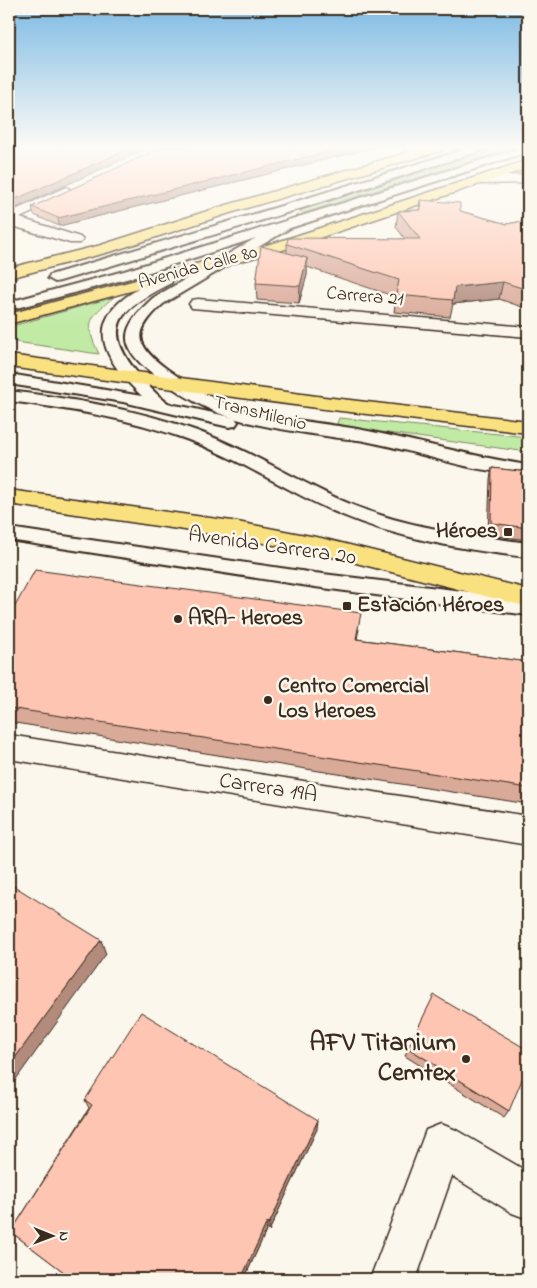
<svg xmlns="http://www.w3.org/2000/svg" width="537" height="1288" viewBox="0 0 537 1288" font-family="'Indie Flower',sans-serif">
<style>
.green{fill:#c1eaa5;stroke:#7e8a62}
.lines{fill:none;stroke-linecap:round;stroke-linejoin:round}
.service-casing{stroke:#3b2a1e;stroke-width:4}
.minor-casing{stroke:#3b2a1e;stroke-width:3}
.tertiary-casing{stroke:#3b2a1e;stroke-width:3}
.trunk-casing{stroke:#3b2a1e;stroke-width:3}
.service{fill:#fbf7ec;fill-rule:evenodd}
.minor{fill:#fbf7ec;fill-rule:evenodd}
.tertiary{fill:#fbf7ec;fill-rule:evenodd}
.trunk{fill:#fae180;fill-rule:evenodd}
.wall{fill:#daaa99;stroke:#3b2a1e}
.shaded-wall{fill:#b28b7d;stroke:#3b2a1e}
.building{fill:#fec6b2;stroke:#3b2a1e}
.poi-dot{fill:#3b2a1e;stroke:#fbf7ec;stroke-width:2}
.labels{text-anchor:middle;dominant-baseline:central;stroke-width:5;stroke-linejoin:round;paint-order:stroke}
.far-street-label{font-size:19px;fill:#3b2a1e;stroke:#fbf7ec}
.poi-label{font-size:22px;font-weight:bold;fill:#3b2a1e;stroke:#fbf7ec;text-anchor:start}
.street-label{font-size:22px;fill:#3b2a1e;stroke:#fbf7ec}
.near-poi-label{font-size:26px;font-weight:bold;fill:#3b2a1e;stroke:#fbf7ec;text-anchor:end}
</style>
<rect width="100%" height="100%" fill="#fbf7ec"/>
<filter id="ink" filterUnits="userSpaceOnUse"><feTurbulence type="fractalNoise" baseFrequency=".02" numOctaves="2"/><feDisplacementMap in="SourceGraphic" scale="10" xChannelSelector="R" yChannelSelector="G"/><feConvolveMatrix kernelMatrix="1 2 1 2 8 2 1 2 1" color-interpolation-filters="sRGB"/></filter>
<g filter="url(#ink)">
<g class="green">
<path d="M505 147H514L303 213 299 211Z"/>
<path d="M114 297C88 318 84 323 99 354L9 341V327Z"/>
<path d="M339 418 528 437V452L336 426Z"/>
</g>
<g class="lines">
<defs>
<g id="service">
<path d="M472 147H487L486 149 296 210 60 281 55 282 48 278 50 275 288 204Z"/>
<path d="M524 147H528V152L290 228 163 304C133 331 134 345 167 369 184 381 203 394 222 402 269 421 320 421 368 431 422 442 474 457 528 465V475C507 473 485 471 465 466 434 459 401 448 369 442 357 439 344 439 332 437 293 431 242 425 207 408 188 399 169 386 152 373 115 345 122 326 153 298L256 238 134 277 9 310V302L124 271Z"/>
<path d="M166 276 171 277 173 280 171 283C129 305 97 321 135 370 142 379 158 397 168 403 173 405 181 406 186 407 203 411 219 414 235 418L238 422 235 426 229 427 123 402 9 384V374L142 396C106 362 81 323 135 291 144 285 155 279 166 276Z"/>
<path d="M9 391C74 399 136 409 197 431 252 451 301 484 355 506 410 528 469 535 528 543V557C465 550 399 539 340 514 288 492 240 459 186 439 128 418 70 409 9 401Z"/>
<path d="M9 528 315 573 528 599V615L315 587 9 540Z"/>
</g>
<g id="minor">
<path d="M403 147 432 148 433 151 427 155 405 150Z"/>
<path d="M66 187 73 191 71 194 20 218 80 237 83 240 80 243H70L9 225V213Z"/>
<path d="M198 299 528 327V337L192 308 189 304 192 300Z"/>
<path d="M9 735 528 816V845L9 759Z"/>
<path d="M441 1124 456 1130 528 1172V1219L512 1213 452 1176 416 1279H370L426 1130Z"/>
</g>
<path id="tertiary" d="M528 175V183L481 184 474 180 481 176Z"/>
<g id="trunk">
<path d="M426 147H445L443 150 230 213 113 251 9 278V268L101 245 220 207Z"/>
<path d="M528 160V168L286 249 9 324V314L274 243Z"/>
<path d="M9 355 324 397 528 421V433L324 409 9 367Z"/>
<path d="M9 490 232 521 321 538 528 589V607L321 554 232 537 9 504Z"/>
</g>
</defs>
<use href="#service" class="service-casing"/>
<use href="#minor" class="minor-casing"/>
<use href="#tertiary" class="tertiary-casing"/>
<use href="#trunk" class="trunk-casing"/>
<use href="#service" class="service"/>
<use href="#minor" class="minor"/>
<use href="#tertiary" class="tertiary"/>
<use href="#trunk" class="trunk"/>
</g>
<g class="wall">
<path d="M163 147H376L59 226 34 215 32 207Z"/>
<path d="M420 200 507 224 528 220V309L499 299 453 304 450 317 394 312 396 297 307 267V275L299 303 257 300 256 283 287 253V244L405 239 396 227 398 211 419 210Z"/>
<path d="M492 468 528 472V540L488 535 490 479Z"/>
<path d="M9 617 359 629 357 639 528 662V804L9 722Z"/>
<path d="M408 1048 509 1111 504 1118 405 1056Z"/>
<path d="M85 1100 317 1129 269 1231 267 1229 244 1279H73L11 1232 89 1108Z"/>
</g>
<g class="shaded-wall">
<path d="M133 147H150L9 211V202Z"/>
<path d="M347 147H376L59 226 58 218Z"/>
<path d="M307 258V275L299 303 300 286Z"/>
<path d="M503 282 499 299 452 304 455 287Z"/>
<path d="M101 940 106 954 9 1089V1066Z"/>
<path d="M318 1120 317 1129 269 1231V1224Z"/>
<path d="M267 1222V1229L244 1279H241Z"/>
</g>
<g class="building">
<path d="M9 147H133L9 202Z"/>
<path d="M163 147H347L58 218 32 207Z"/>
<path d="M420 200 460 203V211L507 224 528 220V290L503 282 455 287 453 300 396 295 399 280 287 244 288 238 420 239 398 211 421 210Z"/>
<path d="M261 246 307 258 300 286 256 283Z"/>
<path d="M492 468 528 472V528L491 523Z"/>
<path d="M35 570 361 613 356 639 528 662V788L9 708V617Z"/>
<path d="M9 883 101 940 9 1066Z"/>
<path d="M434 995 528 1050V1065L509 1111 408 1048Z"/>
<path d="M141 1012 318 1120 269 1224 267 1222 241 1279H73L11 1232 92 1105 85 1100Z"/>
</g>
</g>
<linearGradient id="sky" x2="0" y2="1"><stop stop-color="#7dbae4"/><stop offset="0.45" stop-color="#fdfbf6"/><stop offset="1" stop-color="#fdfbf6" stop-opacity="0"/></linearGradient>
<rect width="537" height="327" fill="url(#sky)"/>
<g class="poi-dot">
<rect x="503" y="527" width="10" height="10" rx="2.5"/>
<rect x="342" y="601" width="10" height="10" rx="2.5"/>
<circle cx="178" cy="619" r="5"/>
<circle cx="268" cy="700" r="5"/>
<circle cx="466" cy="1059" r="5"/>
</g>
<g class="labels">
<g class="far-street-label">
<text transform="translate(198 268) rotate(-15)">Avenida Calle 80</text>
<text transform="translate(365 297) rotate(5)">Carrera 21</text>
<text transform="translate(260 414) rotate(14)">TransMilenio</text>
</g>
<g class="poi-label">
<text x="498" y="532" text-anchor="end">Héroes</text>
<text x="357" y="606">Estación Héroes</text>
<text x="188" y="619">ARA- Heroes</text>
<text x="278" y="687">Centro Comercial<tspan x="278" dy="25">Los Heroes</tspan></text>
</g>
<g class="street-label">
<text transform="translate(272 547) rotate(8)">Avenida Carrera 20</text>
<text transform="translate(268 789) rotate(9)">Carrera 19A</text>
</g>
<g class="near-poi-label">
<text x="456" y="1044">AFV Titanium<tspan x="456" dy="30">Cemtex</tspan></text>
</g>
</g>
<rect width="537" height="1288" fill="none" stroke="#fbf7ec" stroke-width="30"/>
<rect x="15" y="15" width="507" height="1258" fill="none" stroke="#3b2a1e" stroke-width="2" filter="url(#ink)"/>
<g transform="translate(52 1236) rotate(91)" stroke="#fbf7ec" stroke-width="4" paint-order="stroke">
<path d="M0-4L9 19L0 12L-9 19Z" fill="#3b2a1e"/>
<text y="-8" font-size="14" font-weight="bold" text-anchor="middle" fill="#3b2a1e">N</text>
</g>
</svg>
